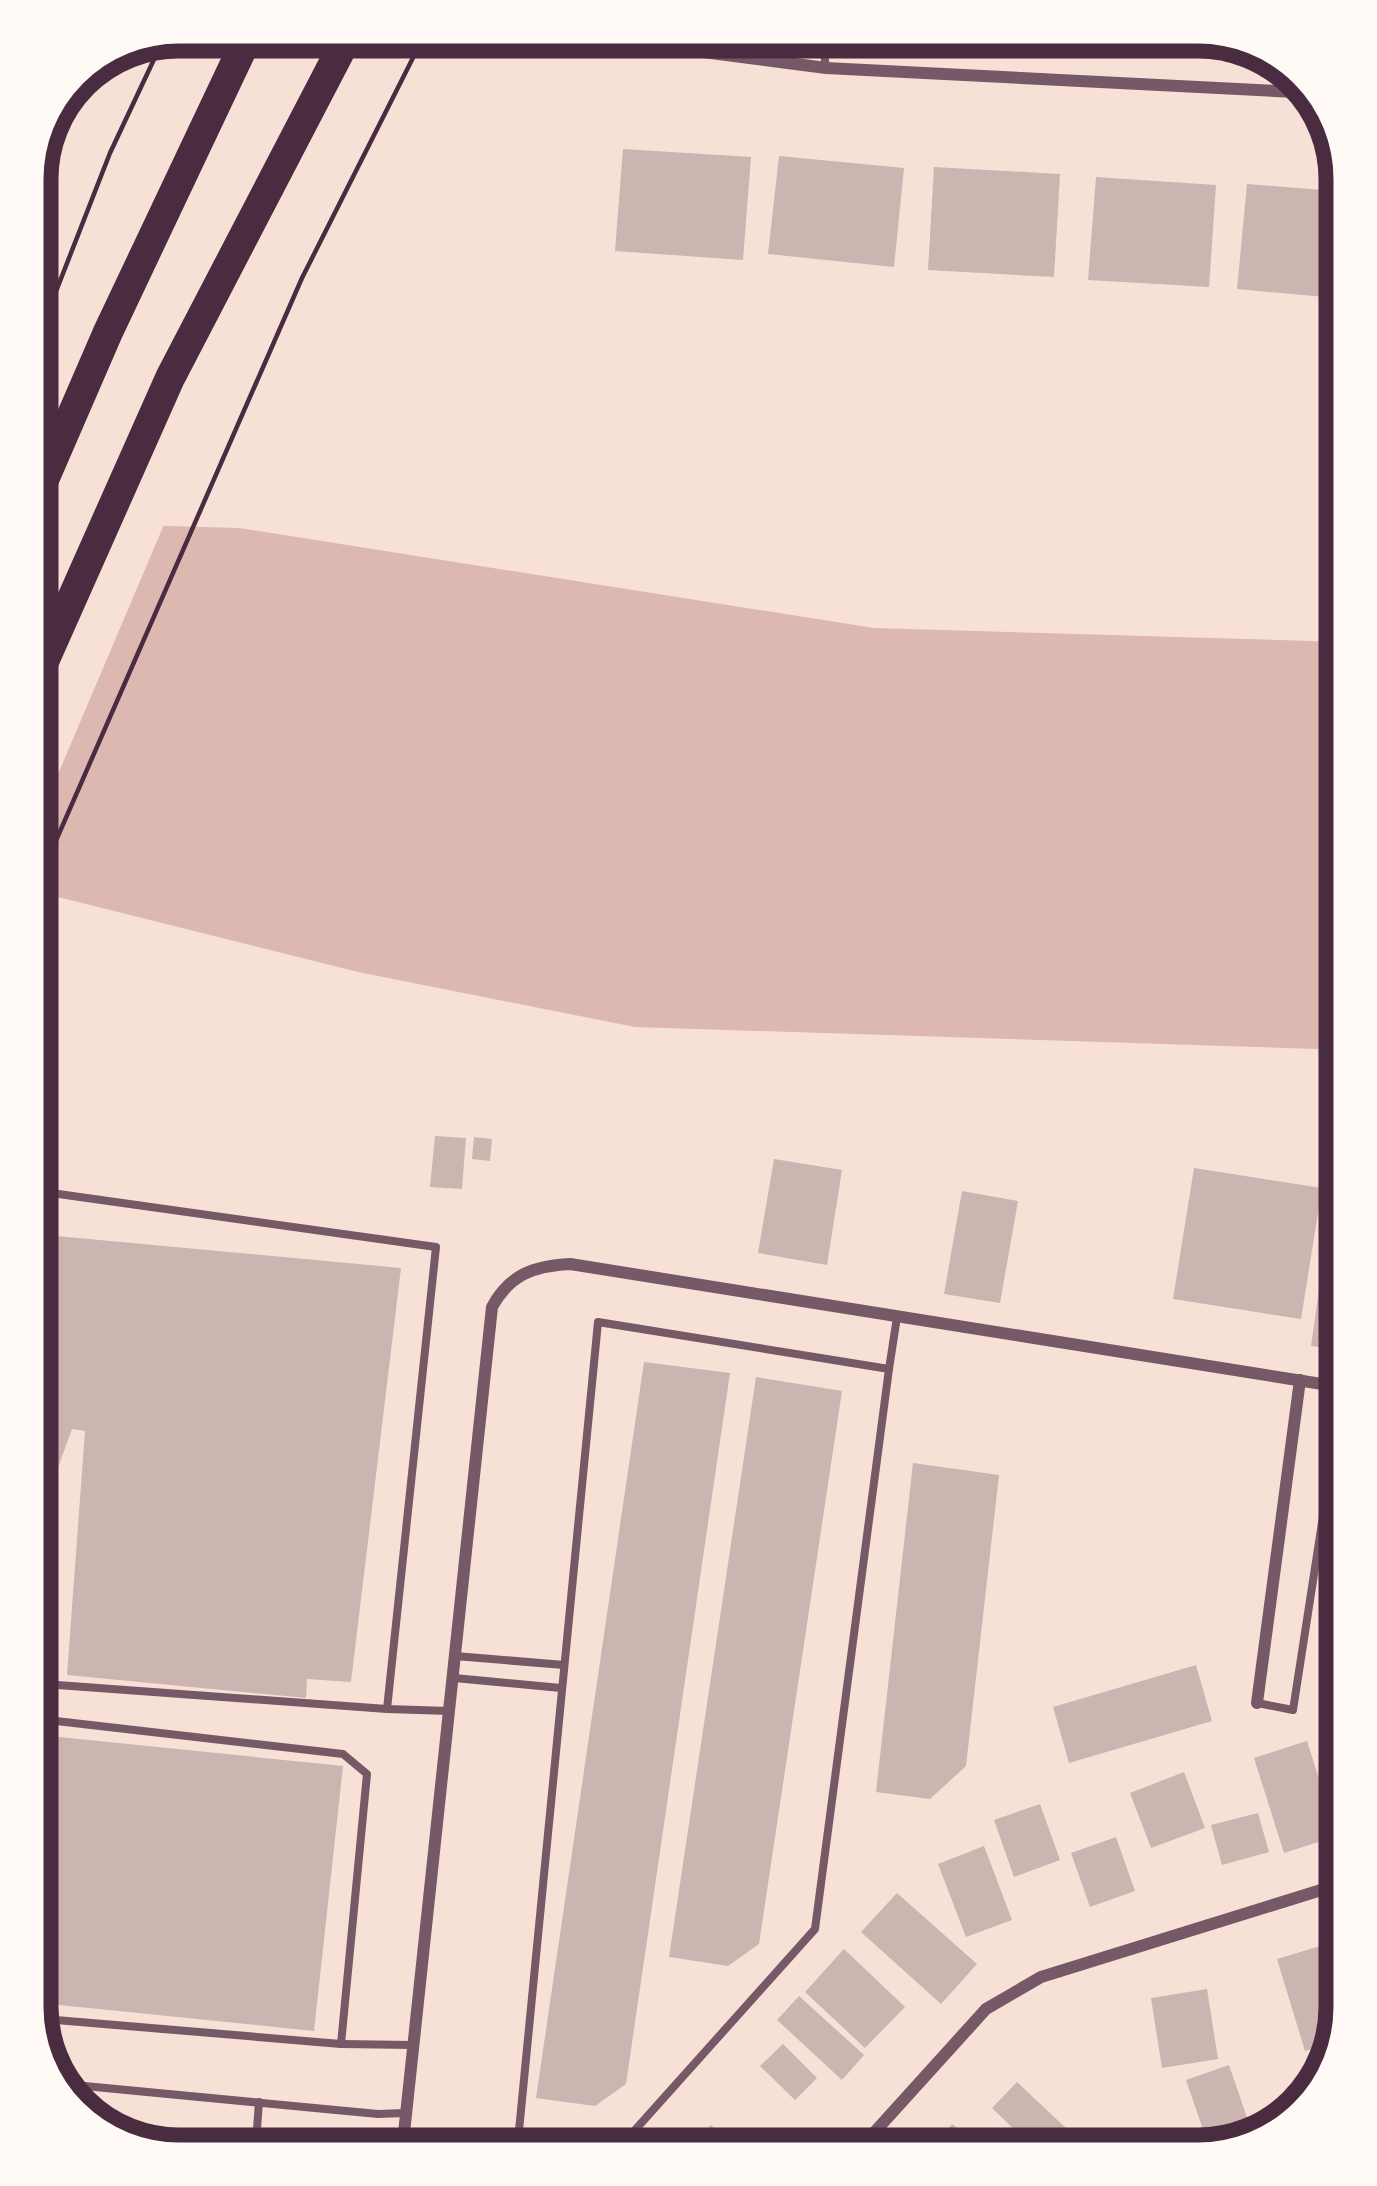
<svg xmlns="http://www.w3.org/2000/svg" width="1377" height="2186" viewBox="0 0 1377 2186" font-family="Rubik,sans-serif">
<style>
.water{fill:#dcb8b0}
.pier{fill:#f7e1d7}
.building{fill:#ccb4b1}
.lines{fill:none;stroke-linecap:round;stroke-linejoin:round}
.path{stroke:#4a2c40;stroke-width:4.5}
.service{stroke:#755966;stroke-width:8}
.minor{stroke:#755966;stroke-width:12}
.motorway{stroke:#4a2c40;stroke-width:30}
.rim{fill:none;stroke:#4a2c40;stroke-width:15}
</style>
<rect width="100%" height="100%" fill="#f7e1d7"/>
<path class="water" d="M30 522 239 528 874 628 1347 642V1050L635 1027 358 972 30 890Z"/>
<path class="pier" d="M30 516 166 520 30 840Z"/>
<g class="building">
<path d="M623 149 751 157 743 260 615 251Z"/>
<path d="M779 156 904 168 894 267 768 254Z"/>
<path d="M934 167 1060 174 1054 277 928 270Z"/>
<path d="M1096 177 1216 185 1209 287 1088 280Z"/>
<path d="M1247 184 1347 192V299L1237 289Z"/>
<path d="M435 1136 466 1138 462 1189 430 1187Z"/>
<path d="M474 1137 492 1139 490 1161 472 1159Z"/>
<path d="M774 1159 842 1170 827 1265 758 1253Z"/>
<path d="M1194 1168 1322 1188 1301 1319 1173 1299Z"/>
<path d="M1334 1185 1347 1187V1351L1311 1346Z"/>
<path d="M962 1191 1018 1201 1000 1303 944 1294Z"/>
<path d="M35 1234 401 1268 351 1682 307 1679 306 1698 67 1675 85 1431 72 1429 30 1545V1249Z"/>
<path d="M644 1362 730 1373 626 2084 595 2106 536 2098Z"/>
<path d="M756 1377 842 1391 759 1944 728 1966 669 1957Z"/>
<path d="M913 1463 999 1475 966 1766 930 1799 876 1792Z"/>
<path d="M1344 1545H1347V1667L1324 1664Z"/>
<path d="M1196 1665 1212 1721 1069 1763 1053 1707Z"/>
<path d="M1347 1733V1800H1346L1325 1740Z"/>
<path d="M30 1734 343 1766 314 2031 30 2002Z"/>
<path d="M1307 1741 1337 1836 1284 1853 1254 1758Z"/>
<path d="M1184 1772 1205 1828 1151 1848 1130 1793Z"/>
<path d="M1040 1804 1060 1860 1014 1877 994 1820Z"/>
<path d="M1258 1813 1269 1852 1222 1865 1211 1825Z"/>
<path d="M1116 1837 1135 1891 1090 1907 1071 1853Z"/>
<path d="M984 1846 1012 1920 966 1937 938 1864Z"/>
<path d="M897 1893 977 1964 941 2004 861 1932Z"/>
<path d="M1337 1941 1347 1972V2017L1339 2041 1305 2051 1277 1959Z"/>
<path d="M844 1949 905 2007 865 2048 805 1992Z"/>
<path d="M1207 1989 1218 2059 1162 2068 1151 1998Z"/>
<path d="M799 1996 864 2055 842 2080 777 2020Z"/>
<path d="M783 2044 817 2078 795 2100 760 2066Z"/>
<path d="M1229 2065 1255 2141H1207L1186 2080Z"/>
<path d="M1017 2082 1068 2130 1055 2143 1029 2144 992 2108Z"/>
<path d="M952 2124 977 2144 935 2145Z"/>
<path d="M711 2125 736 2148H689Z"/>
<path d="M92 2126 218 2138 217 2155 169 2156 97 2131Z"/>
</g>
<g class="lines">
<g class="path">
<path d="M30 358 110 153 165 36"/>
<path d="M30 900 302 278 427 30"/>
</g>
<g class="service">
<path d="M821 30 826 68"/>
<path d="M889 1369 897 1317"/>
<path d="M455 1656 564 1665"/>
<path d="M454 1678 561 1688"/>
<path d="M30 1683 387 1709 436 1247 30 1190"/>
<path d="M1257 1703 1293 1710 1332 1458 1347 1454"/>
<path d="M387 1709 449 1711"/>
<path d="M30 1718 343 1754 367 1774 341 2044 32 2018"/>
<path d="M341 2044 412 2045"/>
<path d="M53 2083 378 2114 405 2113"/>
<path d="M517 2151 598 1322 889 1369 815 1929 618 2149"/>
<path d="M255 2155 259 2102"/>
</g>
<g class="minor">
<path d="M688 30 690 39 703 52 826 68 1314 93"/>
<path d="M1257 1703 1300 1380"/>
<path d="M862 2146 986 2009 1041 1977 1347 1882"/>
<path d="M402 2152 492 1307C510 1274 534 1266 570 1264L1347 1388"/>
</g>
<g class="motorway">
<path d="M30 512 108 332 251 30"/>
<path d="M30 693 170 378 351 30"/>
</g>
</g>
<path d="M0 0H1377V2186H0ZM179 51H1198A128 128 0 0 1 1326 179V2007A128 128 0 0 1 1198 2135H179A128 128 0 0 1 51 2007V179A128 128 0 0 1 179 51Z" fill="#fffaf5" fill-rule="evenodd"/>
<path class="rim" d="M179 51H1198A128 128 0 0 1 1326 179V2007A128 128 0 0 1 1198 2135H179A128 128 0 0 1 51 2007V179A128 128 0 0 1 179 51Z"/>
</svg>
